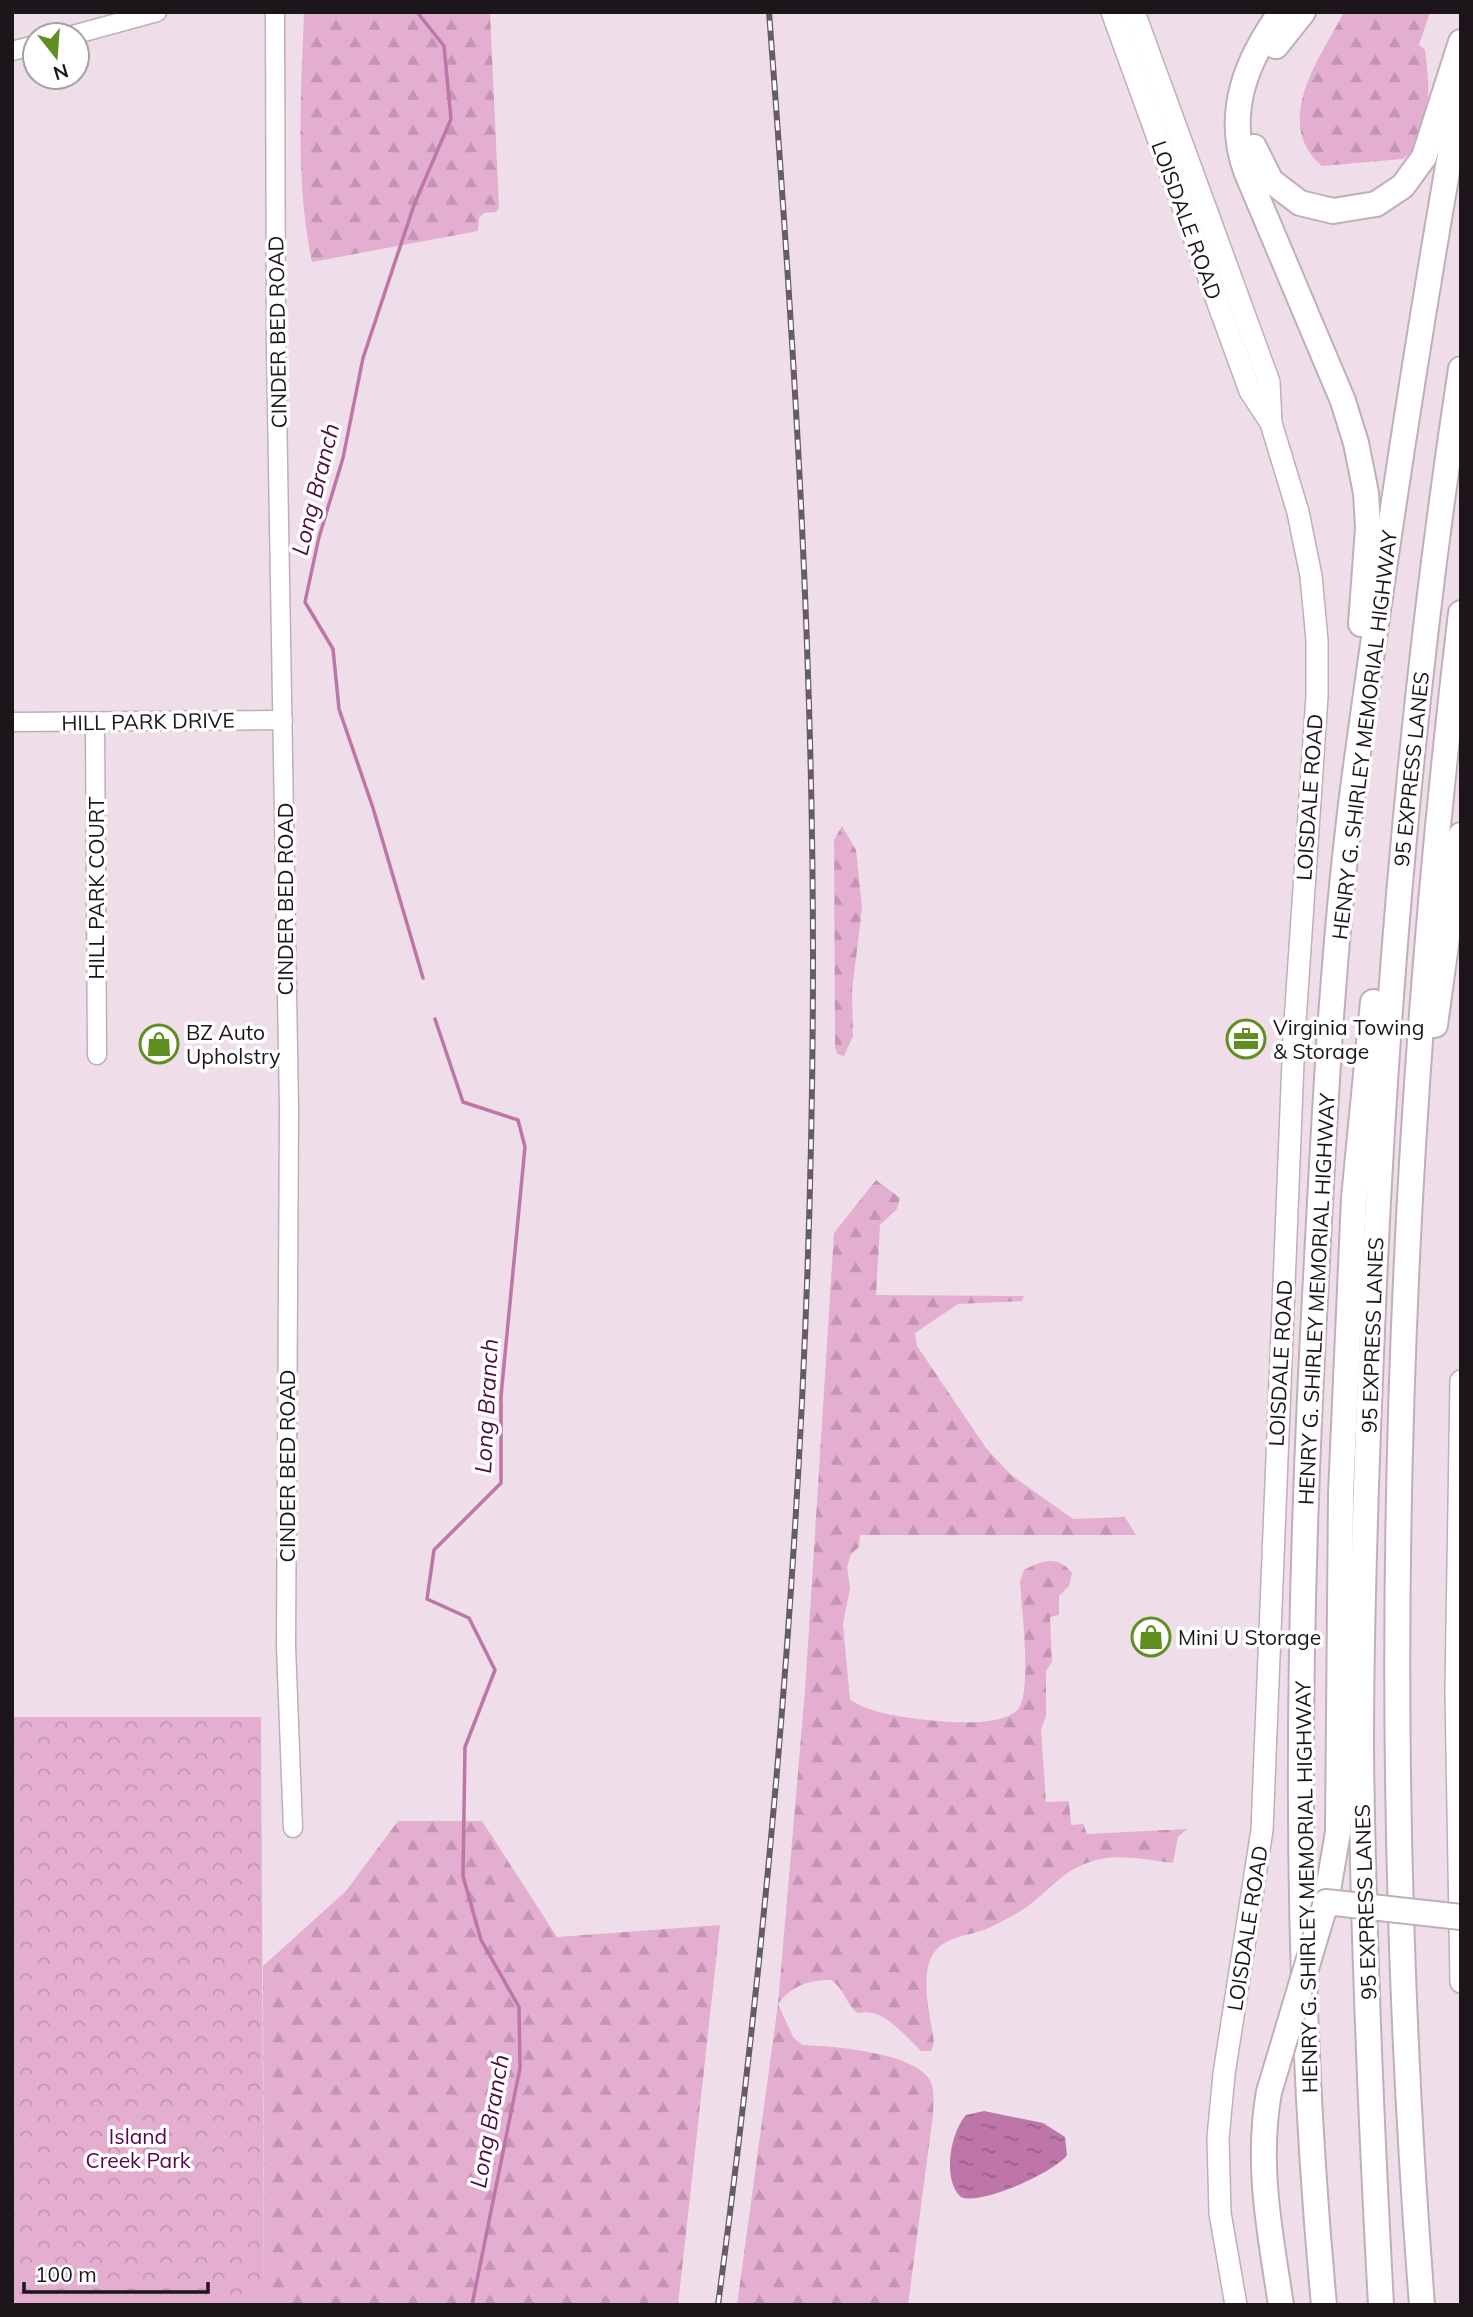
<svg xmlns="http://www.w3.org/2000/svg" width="1473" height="2317" viewBox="0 0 1473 2317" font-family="Mulish,sans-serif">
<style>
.forest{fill:url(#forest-firs)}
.park{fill:url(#park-crowns)}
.water{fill:url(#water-ripples)}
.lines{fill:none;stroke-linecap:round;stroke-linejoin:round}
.stream{stroke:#bd76a7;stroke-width:3.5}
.minor-casing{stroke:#bfafb9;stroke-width:21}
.major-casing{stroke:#bfafb9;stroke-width:24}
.highway-casing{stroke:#bfafb9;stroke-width:28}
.minor{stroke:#fff;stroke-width:18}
.major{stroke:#fff;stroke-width:21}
.highway{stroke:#fff;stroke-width:24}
.rail-casing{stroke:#665c62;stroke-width:6}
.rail{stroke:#fff;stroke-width:3.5;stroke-dasharray:10;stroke-linecap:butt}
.highway-bridge-casing{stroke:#bfafb9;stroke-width:28;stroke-linecap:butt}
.highway-bridge{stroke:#fff;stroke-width:24}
.labels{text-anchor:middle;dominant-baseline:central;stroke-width:7;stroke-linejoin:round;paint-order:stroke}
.street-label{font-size:21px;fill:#1c161a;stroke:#fff}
.poi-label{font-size:21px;fill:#1c161a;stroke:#fff;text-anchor:start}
.park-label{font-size:21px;fill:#5c0249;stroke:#fff}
.water-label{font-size:23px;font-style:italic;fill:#4e0d3e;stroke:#fff}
</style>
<defs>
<pattern id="forest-firs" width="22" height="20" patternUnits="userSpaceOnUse" patternTransform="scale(1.75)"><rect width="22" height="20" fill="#e4aed1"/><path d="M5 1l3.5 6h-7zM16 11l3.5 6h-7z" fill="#c395b3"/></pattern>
<pattern id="park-crowns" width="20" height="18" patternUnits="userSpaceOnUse" patternTransform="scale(1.75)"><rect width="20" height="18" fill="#e4aed1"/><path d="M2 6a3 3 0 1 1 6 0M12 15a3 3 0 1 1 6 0" fill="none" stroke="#c395b3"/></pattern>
<pattern id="water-ripples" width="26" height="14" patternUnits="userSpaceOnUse" patternTransform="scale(1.75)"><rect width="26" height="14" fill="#bd76a7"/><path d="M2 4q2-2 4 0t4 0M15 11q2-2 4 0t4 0" fill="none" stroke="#996087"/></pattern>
</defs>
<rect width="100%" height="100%" fill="#efdee9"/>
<g class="forest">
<path d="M304 12H490L499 208 496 212 484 213 479 218 478 231 312 262C295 182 301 94 304 12Z"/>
<path d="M1344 12H1430L1419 45 1425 50C1429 83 1436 137 1403 159L1322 166C1271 121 1321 57 1344 12Z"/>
<path d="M842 826 856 850 862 908 852 991 853 1036 844 1056 837 1054 835 1046 834 840Z"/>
<path d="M876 1180 900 1198 897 1209 880 1225 876 1295 1024 1296 1022 1301 958 1304 915 1333 917 1346 986 1448 1011 1475 1073 1519 1125 1517 1136 1535H860L859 1547 851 1554 847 1567 850 1588 843 1624 850 1700C858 1704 867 1709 875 1711 902 1719 1007 1734 1020 1706 1031 1683 1022 1611 1020 1582L1024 1570C1042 1560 1058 1555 1072 1573L1069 1586 1059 1596V1615L1050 1617 1052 1662 1046 1671V1716L1041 1730 1046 1802 1069 1801 1071 1825 1083 1824 1087 1834 1187 1829 1178 1837 1173 1863C1146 1860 1119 1853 1093 1861 1064 1869 1051 1889 1028 1906 1017 1914 1003 1921 991 1927 973 1936 945 1935 933 1954 919 1977 931 2018 934 2043L931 2051H921C903 2035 885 2007 858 2013 846 2005 845 1989 831 1980 808 1980 791 1986 778 2004L793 2037 802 2045C831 2046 917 2052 931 2082 935 2093 933 2105 933 2115L908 2305H737L778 2004 805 1691 834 1233Z"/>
<path d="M398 1821H482L557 1937 720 1925 678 2305H264L263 1966 346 1891Z"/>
</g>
<path class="park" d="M12 1717H261L264 2305H12Z"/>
<path class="water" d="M984 2111 1043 2123 1065 2137 1067 2155C1055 2172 980 2206 961 2197 942 2180 950 2133 966 2115Z"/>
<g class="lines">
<g class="stream">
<path d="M417 12 444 46 451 119 414 205 363 358 343 458 319 537 305 602 333 649 339 709 373 808 423 978"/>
<path d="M435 1019 463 1102 518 1120 525 1147 501 1396V1483L434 1550 427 1599 469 1618 495 1670 465 1747 463 1876 481 1940 519 2007 520 2068 472 2305"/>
</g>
<defs>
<g id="minor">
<path d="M275 12 276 347 289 1109 286 1646 293 1828"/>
<path d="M73 35 157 12"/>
<path d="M12 51 35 45"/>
<path d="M12 722 283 720"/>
<path d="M95 722 97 1055"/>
</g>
<g id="major">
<path d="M1112 12 1250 391 1271 423"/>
<path d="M1134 12 1269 382 1271 423 1298 512 1311 576 1317 640V696L1294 1037 1262 1830 1224 2074 1218 2138 1220 2213 1236 2305"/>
<path d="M1461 1381 1456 1691 1461 1982"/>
</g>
<g id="highway">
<path d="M1281 12C1246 61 1225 112 1246 171L1343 401 1356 443 1366 493 1368 528 1361 624"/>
<path d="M1276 46 1303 12"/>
<path d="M1254 147 1271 181 1300 203 1333 211 1376 204 1403 186 1424 157 1461 42"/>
<path d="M1435 1025 1461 835"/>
<path d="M1326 1902 1338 1832 1341 1494 1354 1198 1373 1002"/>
<path d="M1269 2092C1256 2164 1270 2233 1281 2305"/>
<path d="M1324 2305C1292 1964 1297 1619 1316 1278 1325 1107 1333 935 1356 766 1387 540 1421 316 1461 92"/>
<path d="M1381 2305C1371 2120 1363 1934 1361 1749 1361 1609 1366 1470 1372 1330 1385 1009 1412 687 1461 369"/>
<path d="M1422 2305C1378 1741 1394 1174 1461 613"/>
</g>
</defs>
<use href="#minor" class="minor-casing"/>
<use href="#major" class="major-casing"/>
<use href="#highway" class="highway-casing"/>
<use href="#minor" class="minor"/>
<use href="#major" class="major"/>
<use href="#highway" class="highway"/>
<defs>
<path id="rail" d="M718 2305C778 1858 813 1409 813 958 813 642 793 327 769 12"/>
</defs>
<use href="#rail" class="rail-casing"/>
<use href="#rail" class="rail"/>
<defs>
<path id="highway-bridge" d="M1269 2092 1326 1902 1461 1917"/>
</defs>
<use href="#highway-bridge" class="highway-bridge-casing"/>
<use href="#highway-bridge" class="highway-bridge"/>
</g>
<defs>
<symbol id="office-ring" viewBox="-11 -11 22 22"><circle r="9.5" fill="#fff" stroke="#618e20" stroke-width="1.5"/><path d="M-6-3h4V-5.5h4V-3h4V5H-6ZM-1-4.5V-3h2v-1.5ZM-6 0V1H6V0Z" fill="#618e20"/></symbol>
<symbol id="shop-ring" viewBox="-11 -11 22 22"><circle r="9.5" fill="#fff" stroke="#618e20" stroke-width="1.5"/><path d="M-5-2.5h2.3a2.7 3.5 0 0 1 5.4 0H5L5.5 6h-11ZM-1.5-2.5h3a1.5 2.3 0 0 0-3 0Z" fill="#618e20"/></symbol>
</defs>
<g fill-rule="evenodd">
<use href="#office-ring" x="1224" y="1017" width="44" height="44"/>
<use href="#shop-ring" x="137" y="1022" width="44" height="44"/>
<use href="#shop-ring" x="1129" y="1615" width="44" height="44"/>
</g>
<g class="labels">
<g class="street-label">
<text transform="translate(1187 220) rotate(70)">LOISDALE ROAD</text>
<text transform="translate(277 332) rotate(-91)">CINDER BED ROAD</text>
<text transform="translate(148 721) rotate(-1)">HILL PARK DRIVE</text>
<text transform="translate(1364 735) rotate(-83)">HENRY G. SHIRLEY MEMORIAL HIGHWAY</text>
<text transform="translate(1411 769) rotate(-84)">95 EXPRESS LANES</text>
<text transform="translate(1309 797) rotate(-86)">LOISDALE ROAD</text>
<text transform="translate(96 888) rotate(-90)">HILL PARK COURT</text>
<text transform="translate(285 899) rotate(-90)">CINDER BED ROAD</text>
<text transform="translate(1316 1299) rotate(-87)">HENRY G. SHIRLEY MEMORIAL HIGHWAY</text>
<text transform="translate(1372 1335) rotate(-88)">95 EXPRESS LANES</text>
<text transform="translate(1280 1363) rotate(-87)">LOISDALE ROAD</text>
<text transform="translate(287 1466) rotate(-90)">CINDER BED ROAD</text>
<text transform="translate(1306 1887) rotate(-91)">HENRY G. SHIRLEY MEMORIAL HIGHWAY</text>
<text transform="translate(1365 1902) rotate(-92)">95 EXPRESS LANES</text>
<text transform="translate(1247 1928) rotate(-81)">LOISDALE ROAD</text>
</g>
<g class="poi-label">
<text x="1273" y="1027">Virginia Towing<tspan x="1273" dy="24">&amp; Storage</tspan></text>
<text x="186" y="1032">BZ Auto<tspan x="186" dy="24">Upholstry</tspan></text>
<text x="1178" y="1637">Mini U Storage</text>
</g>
<g class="park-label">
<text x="138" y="2136">Island<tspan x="138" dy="24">Creek Park</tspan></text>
</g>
<g class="water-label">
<text transform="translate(315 489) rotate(-76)">Long Branch</text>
<text transform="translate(486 1406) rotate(-87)">Long Branch</text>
<text transform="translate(489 2121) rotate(-80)">Long Branch</text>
</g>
</g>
<rect width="1473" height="2317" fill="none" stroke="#1c161a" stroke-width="28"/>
<g transform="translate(56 56) rotate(163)"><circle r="33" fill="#ffffff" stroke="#a4a2a3" stroke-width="2"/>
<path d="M0-5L12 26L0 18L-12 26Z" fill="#618e20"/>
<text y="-10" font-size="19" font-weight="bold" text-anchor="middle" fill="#1c161a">N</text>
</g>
<path d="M24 2282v10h184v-10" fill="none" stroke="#1c161a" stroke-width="3.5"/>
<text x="35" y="2282" font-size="21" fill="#1c161a" stroke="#ffffff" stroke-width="5" paint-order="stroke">100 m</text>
</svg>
